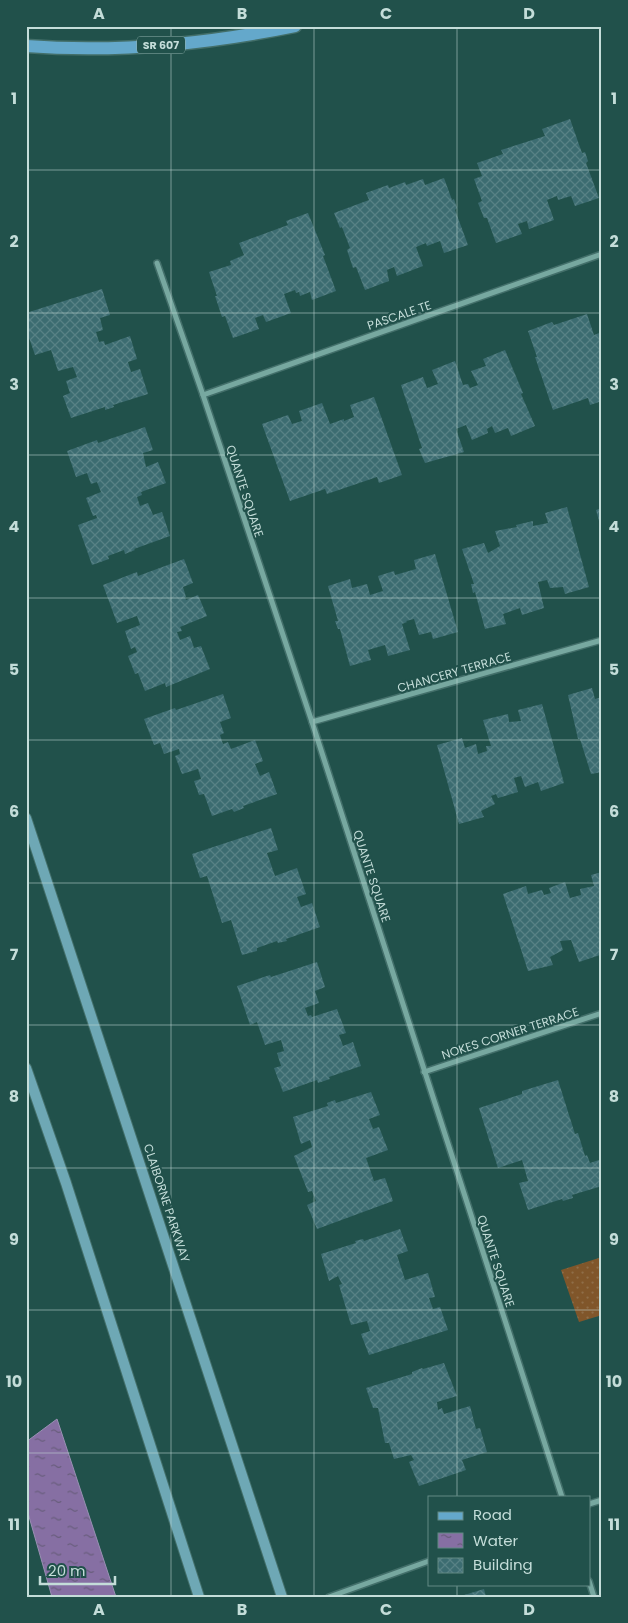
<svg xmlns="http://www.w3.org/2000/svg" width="628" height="1623" viewBox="0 0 628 1623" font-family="Poppins,sans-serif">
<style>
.green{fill:url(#green-dots)}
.water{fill:url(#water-ripples);stroke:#9990b3}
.building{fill:url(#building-cross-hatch)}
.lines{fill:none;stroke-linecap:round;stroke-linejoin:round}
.minor-casing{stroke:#436f6a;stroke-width:8}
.secondary-casing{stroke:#436f6a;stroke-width:12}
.primary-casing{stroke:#436f6a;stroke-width:15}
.minor{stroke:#77a8a0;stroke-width:5}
.secondary{stroke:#6ea8b5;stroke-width:10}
.primary{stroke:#64a8cb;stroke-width:12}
.grid{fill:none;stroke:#c4ddd9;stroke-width:1;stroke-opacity:0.55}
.labels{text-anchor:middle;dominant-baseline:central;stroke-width:4;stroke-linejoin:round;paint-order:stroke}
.shield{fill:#21514b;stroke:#93b3ae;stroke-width:1}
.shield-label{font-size:11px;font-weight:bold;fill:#c4ddd9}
.street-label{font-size:12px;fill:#c4ddd9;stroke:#21514b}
.neatline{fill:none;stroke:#c4ddd9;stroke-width:2}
.grid-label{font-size:16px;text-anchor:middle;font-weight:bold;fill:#c4ddd9}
</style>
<defs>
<pattern id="green-dots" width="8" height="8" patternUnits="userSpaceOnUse" patternTransform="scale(1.25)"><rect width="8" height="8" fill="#80562a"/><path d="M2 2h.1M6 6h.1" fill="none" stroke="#906e48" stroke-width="1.8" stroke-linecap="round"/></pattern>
<pattern id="water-ripples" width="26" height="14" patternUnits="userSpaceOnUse" patternTransform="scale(1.25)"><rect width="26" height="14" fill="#866fa3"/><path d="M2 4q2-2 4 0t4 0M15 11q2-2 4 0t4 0" fill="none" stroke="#685d7c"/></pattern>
<pattern id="building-cross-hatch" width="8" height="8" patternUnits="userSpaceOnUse" patternTransform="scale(1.25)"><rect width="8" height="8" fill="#3c6c71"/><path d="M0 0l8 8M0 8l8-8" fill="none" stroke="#578185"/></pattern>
</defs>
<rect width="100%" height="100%" fill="#21514b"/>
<path class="green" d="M602 1257V1315L579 1322 561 1270Z"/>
<path class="water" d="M57 1419 116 1597H52L26 1506V1442Z"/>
<g class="building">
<path d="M570 119 582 153 585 152 588 161 586 163 599 198 575 206 571 196 558 200 557 196 547 200 554 220 529 229 527 221 518 224 522 234 496 243 487 218H484L478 203 482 201 474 179 482 176 477 163 503 154 501 150 545 136 542 129Z"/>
<path d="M444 178 452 200 454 199 457 208 455 210 468 245 444 253 440 241 427 246 426 243 416 247 423 266 397 276 394 267 387 270 389 281 365 290 356 267 353 268 347 250 350 248 342 227 340 228 334 213 369 200 366 193 388 185 389 188 405 182 406 185 423 179 425 185Z"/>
<path d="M308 213 325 255 323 256 336 291 312 300 310 292 300 296 299 292 296 293 295 290 284 294 291 313 266 322 263 315 255 318 259 329 233 338 225 316 222 317 215 296H217L209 272 231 265 230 261 244 255 239 243 288 225 286 221Z"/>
<path d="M102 289 110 315 100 318 103 330 96 332 99 342 104 341 105 345 130 336 137 359 128 362 131 372 140 369 148 394 113 405 114 407 105 410V407L71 418 63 396 70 393 66 381 77 377 73 367 58 371 51 350 35 355 26 329V313Z"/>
<path d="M587 314 594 335 602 332V401L590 405 588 398 553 410 535 357H537L528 331 552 322 554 325Z"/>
<path d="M505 350 523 393 521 394 535 426 511 436 508 428 495 433 492 426 487 429 488 433 472 440 466 425 456 429 464 452 425 463 419 449 422 448 401 385 423 377 427 388 438 384 432 370 455 361 463 385 468 384 470 388 478 385 471 371 486 366 483 359Z"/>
<path d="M374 397 402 475 379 483 377 477 327 494 325 489 290 501 262 424 288 415 292 424 302 421 299 411 322 403 330 424 344 419V421L354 417 350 405Z"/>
<path d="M145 427 153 450 143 453 146 467 158 462 166 483 141 492 142 495 137 497 140 506 148 503 153 515 162 512 170 536 134 549 135 550 125 554 124 550 108 556 109 559 92 565 78 525 97 518 96 515 93 516 86 498 101 492 97 482 91 484 87 473 76 477 67 451 97 440 98 443Z"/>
<path d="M567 507 589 587 565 594 563 587 550 588 547 580 538 582 544 608 522 615 520 608 503 614 506 624 485 629 475 592 473 593 471 584H474L462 549 484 543 488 553 500 546 495 531 517 527 516 525 533 521V526L548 523 545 513Z"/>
<path d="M602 508V528H601L596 510Z"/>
<path d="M435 554 458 632 433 639 431 632 419 635 414 619 406 621 407 622 402 624 410 650 388 656 385 645 368 650 371 660 350 666 340 629H338L335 621H338L328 586 350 579 352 588 367 584 370 595 383 591 378 576 394 571 395 575 416 569 414 560Z"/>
<path d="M184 559 193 583 183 587 186 597H185L186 600 198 595 207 616 180 627 182 631 177 632 180 640 190 636 194 648 201 646 210 669 166 687 165 683 145 691 138 673 135 674 128 656 137 652 135 647 131 649 125 631 140 625 137 616 117 623 103 585 137 572 138 576Z"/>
<path d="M592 688 595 699 602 697V772L591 774 580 739H578L568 695Z"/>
<path d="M223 694 231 718 220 722 224 733 220 735 223 744 228 742 231 749 255 740 263 761 255 764 260 776 269 772 277 794 243 806 244 808 234 812 232 809 212 816 204 794 199 795 194 781 201 779 198 769 182 774 175 756 180 754 179 749 164 754 160 743 154 745 144 719 175 708 176 710Z"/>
<path d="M542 704 564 783 541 791 538 782 525 787 521 776 514 778 518 792 498 798 496 794 491 796 495 804 481 811 484 817 459 824 437 745 462 738 465 748 476 744 478 754 487 751 486 746H491L483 720 508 714 509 722 521 721 518 710Z"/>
<path d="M271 828 278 850 267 853 275 876 297 868 306 894 297 897 301 907 312 903 320 927 286 939 287 941 278 943 277 941 257 948V951L242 955 231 920 222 923 207 876 200 878 192 854Z"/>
<path d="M602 872V952H599L600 955 579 962 571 940 560 941 563 950 550 957 553 965 528 971 503 894 526 886 528 894 542 890 544 895 551 893 549 888 565 882 570 898 581 895 580 889 594 886 591 875Z"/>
<path d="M317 962 325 987 315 991 319 1003 305 1008 308 1016 311 1015 312 1017 337 1009 346 1033 339 1035 343 1046 353 1042 361 1066 329 1077 330 1079 318 1083 317 1080 283 1092 274 1068 281 1066 277 1053 284 1051 281 1040 265 1045 257 1022 250 1025 237 986 270 975 271 977Z"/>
<path d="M558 1080 575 1134 578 1133 585 1156 587 1155 590 1163 599 1160 602 1171V1186L572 1195 573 1198 563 1201 562 1199 528 1210 519 1183 528 1181 522 1160 498 1168 479 1108 522 1094V1091Z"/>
<path d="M371 1092 380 1115 369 1119 373 1129 379 1127 388 1150 366 1158 374 1181 385 1178 393 1201 317 1229 307 1205 316 1201 312 1191 308 1192 294 1156 312 1147 310 1140 301 1144 293 1117 328 1106 327 1103 335 1100 336 1103Z"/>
<path d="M400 1229 408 1251 397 1255 405 1280 428 1273 435 1297 429 1298 433 1309 440 1307 448 1330 369 1355 361 1334 370 1331 367 1321 351 1325 339 1285 342 1284 338 1276 329 1281 321 1254 356 1243 355 1241 363 1239 364 1241Z"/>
<path d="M444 1363 457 1396 437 1402 438 1410 442 1408 444 1414 470 1406 476 1429 480 1428 487 1452 462 1460 466 1470 419 1486 409 1462 414 1460 411 1455 394 1459 389 1443H385L378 1408H373L366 1388 412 1374V1372L422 1368 423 1369Z"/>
<path d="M484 1589 486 1597H461V1596Z"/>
</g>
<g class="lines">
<defs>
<g id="minor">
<path d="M157 263 203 395 312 722 562 1497"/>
<path d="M203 395 602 254"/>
<path d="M312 722 602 640"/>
<path d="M424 1072 602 1013"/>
<path d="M589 1504 602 1500"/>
<path d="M589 1581 594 1597"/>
<path d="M329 1597 429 1561"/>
</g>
<g id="secondary">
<path d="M26 818 282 1597"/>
<path d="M26 1068 66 1183 199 1597"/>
</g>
<path id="primary" d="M26 46C116 53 207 44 295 26"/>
</defs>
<use href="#minor" class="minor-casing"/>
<use href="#secondary" class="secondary-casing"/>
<use href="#primary" class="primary-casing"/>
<use href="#minor" class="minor"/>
<use href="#secondary" class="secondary"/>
<use href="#primary" class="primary"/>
</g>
<path class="grid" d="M171 26V1597M314 26V1597M457 26V1497M26 170H602M26 313H602M26 455H602M26 598H602M26 740H602M26 883H602M26 1025H602M26 1168H602M26 1310H602M26 1453H602M457 1584V1597"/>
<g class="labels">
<rect class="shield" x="137" y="36.5" width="48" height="17" rx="4"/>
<g class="shield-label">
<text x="161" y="45">SR 607</text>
</g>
<g class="street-label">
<text transform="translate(399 315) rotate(-19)">PASCALE TE</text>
<text transform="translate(245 491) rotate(72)">QUANTE SQUARE</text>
<text transform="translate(454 672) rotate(-16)">CHANCERY TERRACE</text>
<text transform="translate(372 876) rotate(72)">QUANTE SQUARE</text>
<text transform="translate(510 1033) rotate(-18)">NOKES CORNER TERRACE</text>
<text transform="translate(167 1203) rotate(72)">CLAIBORNE PARKWAY</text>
<text transform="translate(496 1261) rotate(72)">QUANTE SQUARE</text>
</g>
</g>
<rect width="628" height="1623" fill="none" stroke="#21514b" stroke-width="55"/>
<rect x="428" y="1496" width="162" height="90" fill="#21514b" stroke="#628984"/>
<rect x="438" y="1512" width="25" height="8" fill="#64a8cb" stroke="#628984"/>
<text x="473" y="1520" font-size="15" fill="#c4ddd9">Road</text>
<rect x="438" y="1533" width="25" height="15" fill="url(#water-ripples)" stroke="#628984"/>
<text x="473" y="1546" font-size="15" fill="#c4ddd9">Water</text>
<rect x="438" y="1558" width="25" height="15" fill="url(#building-cross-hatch)" stroke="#628984"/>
<text x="473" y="1570" font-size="15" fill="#c4ddd9">Building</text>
<path d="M40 1576v8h75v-8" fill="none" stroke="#c4ddd9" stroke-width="2.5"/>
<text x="48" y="1576" font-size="15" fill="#c4ddd9" stroke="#21514b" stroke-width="4" paint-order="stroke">20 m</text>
<rect x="28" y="28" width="572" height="1568" class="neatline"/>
<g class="grid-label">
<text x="99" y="19">A</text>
<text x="242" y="19">B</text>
<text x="386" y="19">C</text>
<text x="529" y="19">D</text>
<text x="14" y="104">1</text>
<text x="614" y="104">1</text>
<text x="14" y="247">2</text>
<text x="614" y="247">2</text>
<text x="14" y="390">3</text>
<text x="614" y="390">3</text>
<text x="14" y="532">4</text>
<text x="614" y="532">4</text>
<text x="14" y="675">5</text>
<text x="614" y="675">5</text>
<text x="14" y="817">6</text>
<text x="614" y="817">6</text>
<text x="14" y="960">7</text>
<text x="614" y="960">7</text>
<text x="14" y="1102">8</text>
<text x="614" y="1102">8</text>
<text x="14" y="1245">9</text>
<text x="614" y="1245">9</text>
<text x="14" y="1387">10</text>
<text x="614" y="1387">10</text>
<text x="14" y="1530">11</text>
<text x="614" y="1530">11</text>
<text x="99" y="1615">A</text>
<text x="242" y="1615">B</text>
<text x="386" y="1615">C</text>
<text x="529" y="1615">D</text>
</g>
</svg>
